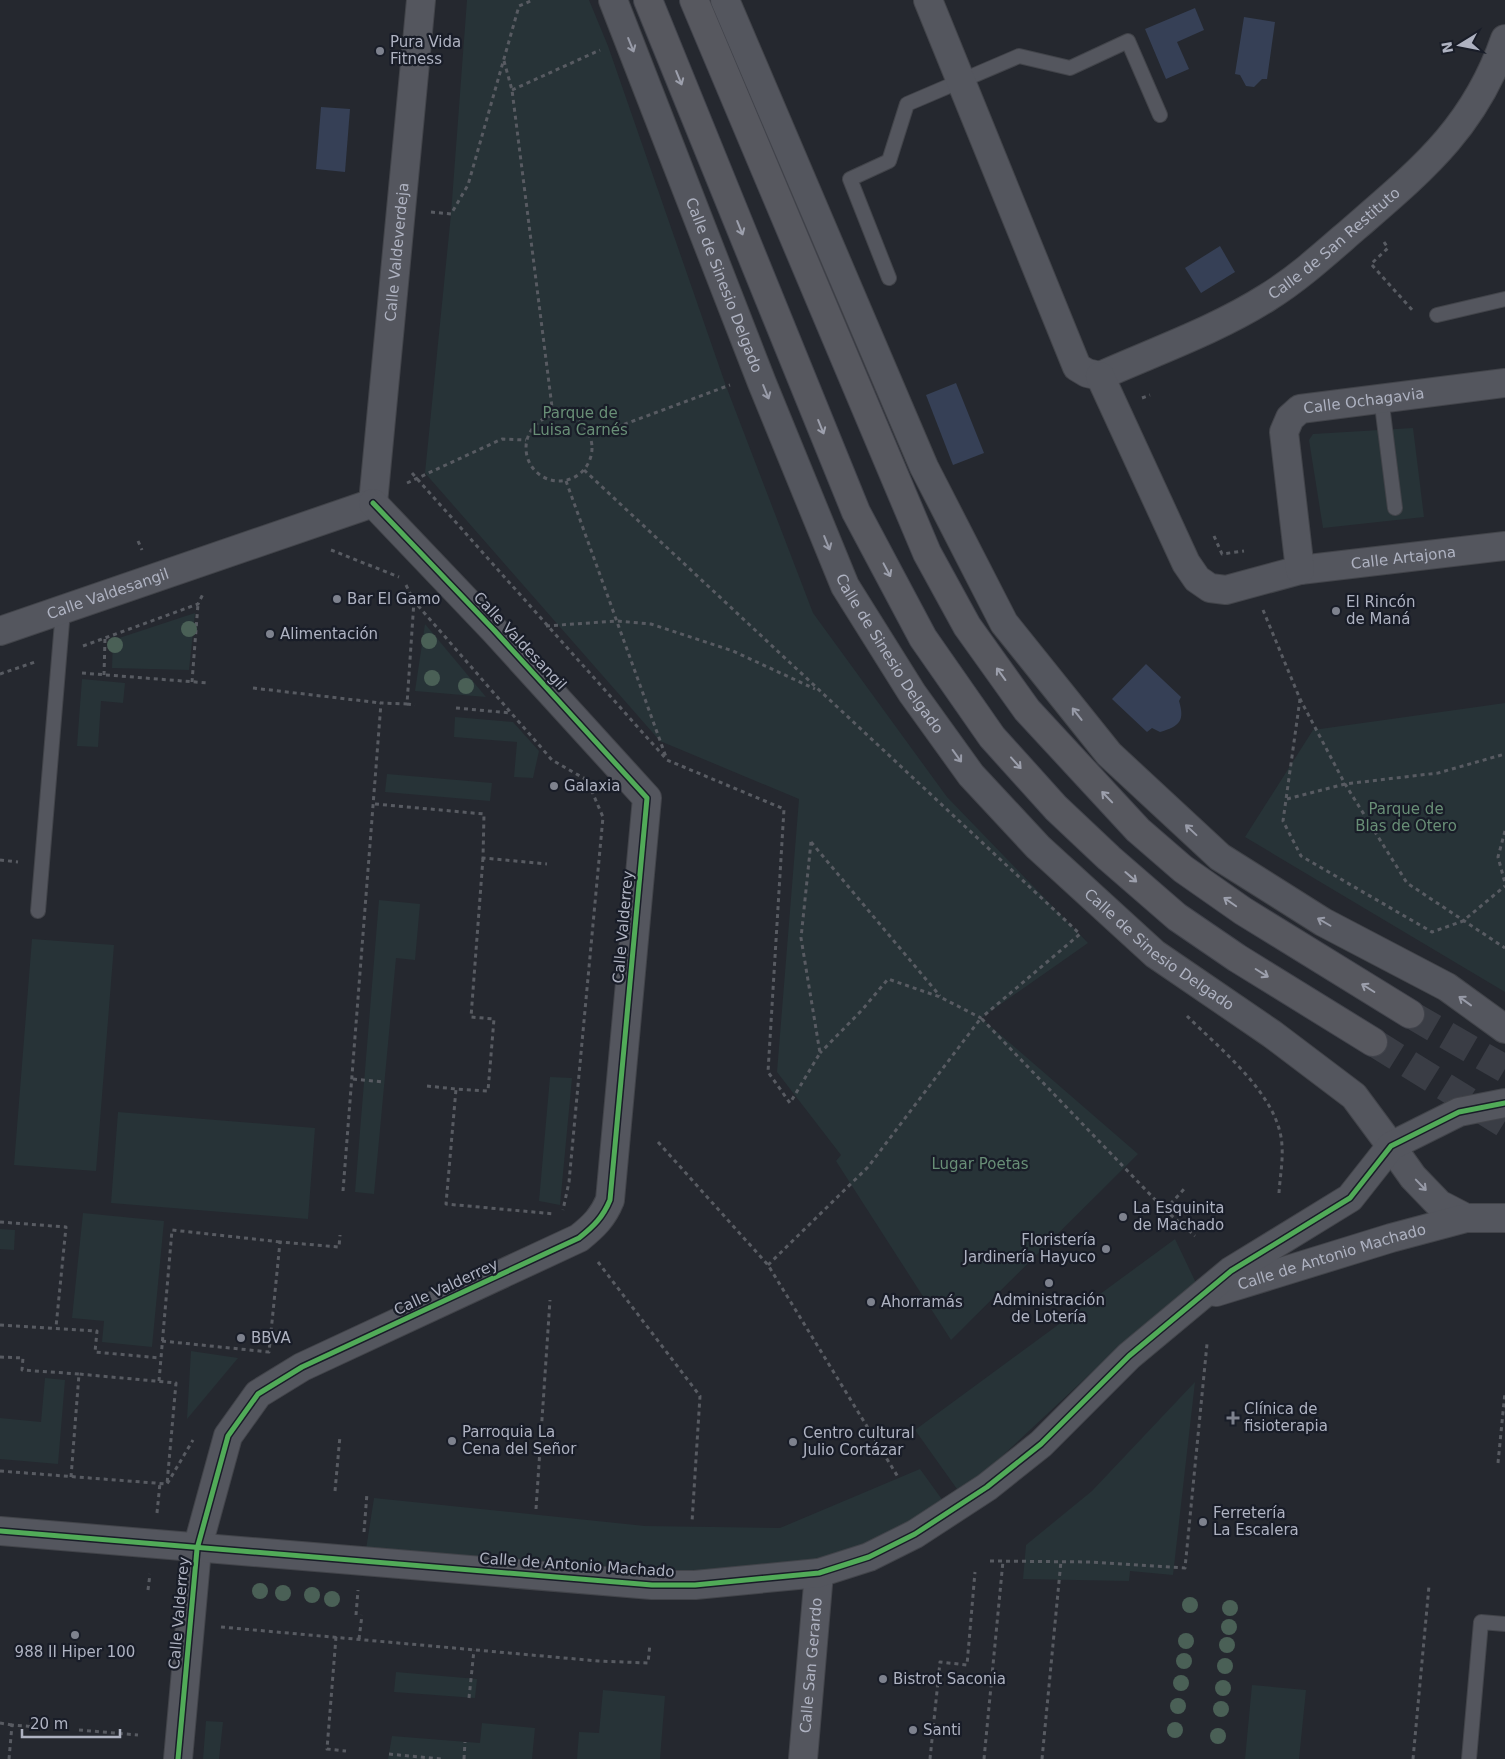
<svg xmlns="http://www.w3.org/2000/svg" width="1505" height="1759" viewBox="0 0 1505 1759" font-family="'DejaVu Sans',sans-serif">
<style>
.green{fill:#273337}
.water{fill:#364056}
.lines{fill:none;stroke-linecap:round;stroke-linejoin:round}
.primary-tunnel{stroke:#3a3d45;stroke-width:28;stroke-dasharray:28 14;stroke-linecap:butt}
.service-casing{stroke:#42444a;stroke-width:16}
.minor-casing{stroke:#42444a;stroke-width:30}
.tertiary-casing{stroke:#42444a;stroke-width:30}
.primary-casing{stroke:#42444c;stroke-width:30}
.path{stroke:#585b62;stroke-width:3;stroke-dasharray:4 4;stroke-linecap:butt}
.service{stroke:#54565e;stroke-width:14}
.minor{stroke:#54565e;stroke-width:28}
.tertiary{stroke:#54565e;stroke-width:28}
.primary{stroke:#57585f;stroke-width:28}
.cycleway-casing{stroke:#191d28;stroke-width:8}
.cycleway{stroke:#51ab58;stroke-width:5}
.tree{fill:#4a6056}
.oneway{stroke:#989ba8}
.oneway2{stroke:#9da0ad}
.poi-dot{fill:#7e828e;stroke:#191d28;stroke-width:2}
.labels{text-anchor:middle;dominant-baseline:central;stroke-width:4.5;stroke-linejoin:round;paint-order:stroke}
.poi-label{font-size:15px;fill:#aeb2c1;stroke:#191d28;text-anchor:start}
.street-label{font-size:15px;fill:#aeb2c1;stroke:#191d28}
.park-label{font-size:15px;fill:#688e76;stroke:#191d28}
</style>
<rect width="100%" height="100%" fill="#25282f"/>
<g class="green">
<path d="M467 0H589L608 46 726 386 813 613 947 797 1088 943 981 1018 1138 1154 951 1340 836 1161 841 1155 777 1072 799 799 660 741 425 473 451 214Z"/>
<path d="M1413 428 1424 517 1323 528 1309 440 1313 434Z"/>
<path d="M195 613 189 670 112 668 113 640Z"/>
<path d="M425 624 486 697 415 691Z"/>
<path d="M82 679 125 683 123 703 101 701 98 747 77 746Z"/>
<path d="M1505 703V992L1245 837 1313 730Z"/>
<path d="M455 717 513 722 539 751 533 778 514 777 517 742 454 737Z"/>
<path d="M387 774 492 783 490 801 385 792Z"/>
<path d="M379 900 420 904 415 960 396 958 374 1194 355 1192Z"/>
<path d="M32 939 114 945 96 1171 14 1165Z"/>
<path d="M550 1077 572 1078 560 1205 539 1201Z"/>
<path d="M118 1112 315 1128 308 1219 111 1203Z"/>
<path d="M83 1213 164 1221 152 1347 102 1342 104 1321 72 1318Z"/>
<path d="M0 1229 15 1230 14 1250 0 1249Z"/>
<path d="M1175 1239 1197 1285 1106 1359 984 1473 957 1489 915 1430Z"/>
<path d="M191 1351 238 1358 187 1419Z"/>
<path d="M45 1378 65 1380 58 1464 0 1459V1418L41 1422Z"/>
<path d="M1195 1382 1173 1575 1130 1571 1129 1581 1023 1579 1026 1545 1092 1491Z"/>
<path d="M920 1469 946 1505 821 1566 656 1577 365 1556 374 1498 645 1526 780 1528Z"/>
<path d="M396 1672 477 1679 475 1698 394 1692Z"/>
<path d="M1252 1685 1306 1690 1299 1759H1245Z"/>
<path d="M603 1690 665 1696 660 1759H577L579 1732 599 1733Z"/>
<path d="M206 1721 223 1722 219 1759H203Z"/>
<path d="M482 1723 535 1728 532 1759H388L392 1736 480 1743Z"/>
</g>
<g class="water">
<path d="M1195 8 1204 30 1177 42 1189 69 1166 79 1145 29Z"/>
<path d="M1244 17 1275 22 1267 79H1262L1254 87 1246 86 1240 75 1235 74Z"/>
<path d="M321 107 350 109 345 172 316 169Z"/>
<path d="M1220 246 1235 272 1201 293 1185 268Z"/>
<path d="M956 383 984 453 953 465 926 395Z"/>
<path d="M1146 664 1181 697 1179 701C1185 721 1180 726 1160 732L1152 728 1147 732 1112 699Z"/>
</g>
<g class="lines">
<g class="primary-tunnel">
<path d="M1410 1014 1505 1069"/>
<path d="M1373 1042 1505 1124"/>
</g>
<defs>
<g id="service">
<path d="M889 278 850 179 889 161 907 104 1019 56 1070 68 1128 41 1160 115"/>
<path d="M1437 315 1505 299"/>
<path d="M1381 397 1395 508"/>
<path d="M38 911 63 610"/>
<path d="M1469 1759 1481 1622 1505 1624"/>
</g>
<g id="minor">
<path id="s1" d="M613 0 762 383 845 586 912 693 971 775 1038 847 1155 954 1272 1034 1354 1096 1391 1146"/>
<path d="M725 0 924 467 1004 623 1109 754 1220 857 1323 922 1447 987 1505 1029"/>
<path id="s2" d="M928 0 1077 367 1087 373 1100 376C1156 351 1216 330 1268 297 1300 277 1328 251 1357 226 1424 168 1475 126 1505 39"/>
<path id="s3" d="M1100 376 1186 563 1197 579 1210 588 1226 590 1300 570 1505 546"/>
<path id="s4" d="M373 503 421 0"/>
<path id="s5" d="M1300 570 1284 432 1290 418 1300 409 1505 383"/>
<path id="s6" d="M0 631 373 503"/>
<path d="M178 1759 197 1549 228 1436 258 1394 302 1367 579 1238C594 1226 603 1217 610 1200L647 798 494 630 373 503"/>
<path id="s7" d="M803 1759 819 1573"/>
</g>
<g id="tertiary">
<path d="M1391 1146 1413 1177 1439 1204 1466 1218"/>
<path id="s8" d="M1216 1292 1391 1238 1466 1218H1505"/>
<path d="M0 1531 652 1585H695L819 1573 869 1557 915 1534 987 1487 1041 1444 1129 1356 1231 1271 1350 1198 1391 1146 1459 1112 1505 1103"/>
</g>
<g id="primary">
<path d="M648 0 856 512 923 638 992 737 1056 808 1109 858 1177 917 1237 958 1373 1042"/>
<path d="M694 0 927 553 967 626 1027 710 1138 830 1183 869 1243 911 1410 1014"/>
</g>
</defs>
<use href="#service" class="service-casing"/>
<use href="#minor" class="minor-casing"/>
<use href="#tertiary" class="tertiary-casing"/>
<use href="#primary" class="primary-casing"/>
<g class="path">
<path d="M504 61 512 90 553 415"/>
<path d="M512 90 600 50"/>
<path d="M431 212 451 214 468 185 519 6 533 0"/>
<path d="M1384 242 1388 248 1371 264 1414 312"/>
<path d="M1142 398 1150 395"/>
<circle cx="559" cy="448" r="33"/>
<path d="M609 430 730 385"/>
<path d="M584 470 1080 934 981 1018 940 997 888 979 862 1010 820 1053"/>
<path d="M412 473 667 760 784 809 768 1072 790 1103 820 1053 801 938 811 842"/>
<path d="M566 481 666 757"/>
<path d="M407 483 502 439 526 440"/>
<path d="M1214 536 1222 554 1244 551"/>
<path d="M138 541 142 550"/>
<path d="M331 550 399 577"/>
<path d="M406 585 414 601 552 760 587 780 603 817 569 1182 563 1210"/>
<path d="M1263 610 1300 699 1345 784 1407 883 1505 948"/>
<path d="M546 626 617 621 651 624 733 651 815 689"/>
<path d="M83 646 198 604 203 594"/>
<path d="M82 673 208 683"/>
<path d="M0 674 35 662"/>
<path d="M104 675 105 638"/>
<path d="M192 682 198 604"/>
<path d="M253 688 381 703"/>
<path d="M1300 699 1283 821 1301 856 1432 932 1463 921 1505 886"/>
<path d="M407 704 415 705"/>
<path d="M456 708 511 713"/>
<path d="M1287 799 1345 784 1438 773 1505 754"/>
<path d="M375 804 484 814 483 858 547 864"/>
<path d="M1505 831 1498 857 1505 883"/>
<path d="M811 842 940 996"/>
<path d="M483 858 471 1017 494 1019 488 1091 456 1089 446 1204 555 1214"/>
<path d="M0 860 18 862"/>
<path d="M1187 1016C1220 1049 1280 1096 1282 1146 1283 1162 1280 1177 1279 1193"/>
<path d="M353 1079 384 1082"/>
<path d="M427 1086 456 1089"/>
<path d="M658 1142 768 1265 898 1477"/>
<path d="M343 1191 381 703 407 704 414 601"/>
<path d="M1165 1210 1185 1188"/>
<path d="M0 1222 66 1227 56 1327"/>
<path d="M598 1262 700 1396 692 1522"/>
<path d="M768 1265 868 1167 981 1018 1165 1210 1195 1236"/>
<path d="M0 1325 97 1331 95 1352 160 1358"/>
<path d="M162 1341 269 1352 280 1242 339 1247 340 1235"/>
<path d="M0 1357 23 1358 22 1370 79 1374"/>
<path d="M159 1381 172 1230 281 1242"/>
<path d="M1498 1463 1505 1392"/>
<path d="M0 1471 167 1484 193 1440"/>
<path d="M71 1477 79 1374 176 1383 167 1484"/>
<path d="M335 1491 340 1436"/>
<path d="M536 1509 550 1300"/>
<path d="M157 1513 160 1483"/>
<path d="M364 1532 367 1493"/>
<path d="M990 1561 1091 1562 1185 1568 1207 1344"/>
<path d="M148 1590 150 1574"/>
<path d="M356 1615 358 1590"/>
<path d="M221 1627 598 1661 648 1663 650 1644"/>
<path d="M336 1637 327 1749 346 1751"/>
<path d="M359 1639 362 1615"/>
<path d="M469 1698 474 1650"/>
<path d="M0 1723 12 1725"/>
<path d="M79 1730 138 1735"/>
<path d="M389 1754 441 1759"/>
<path d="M9 1759 12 1725 37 1727"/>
<path d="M464 1759 465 1742"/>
<path d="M930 1759 940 1662 967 1665 975 1572"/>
<path d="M984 1759 1003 1561"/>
<path d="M1042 1759 1061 1561"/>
<path d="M1413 1759 1429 1586"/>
</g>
<use href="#service" class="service"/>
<use href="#minor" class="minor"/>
<use href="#tertiary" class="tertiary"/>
<use href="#primary" class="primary"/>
<defs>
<g id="cycleway">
<path d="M0 1531 652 1585H695L819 1573 869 1557 915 1534 987 1487 1041 1444 1129 1356 1231 1271 1350 1198 1391 1146 1459 1112 1505 1103"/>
<path d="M178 1759 197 1549 228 1436 258 1394 302 1367 579 1238C594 1226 603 1217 610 1200L647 798 494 630 373 503"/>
</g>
</defs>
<use href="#cycleway" class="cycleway-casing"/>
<use href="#cycleway" class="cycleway"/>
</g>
<g class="tree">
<circle cx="189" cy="629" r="8"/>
<circle cx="429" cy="641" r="8"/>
<circle cx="115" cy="645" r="8"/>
<circle cx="432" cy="678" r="8"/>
<circle cx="466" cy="686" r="8"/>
<circle cx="260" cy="1591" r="8"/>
<circle cx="283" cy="1593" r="8"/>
<circle cx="312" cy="1595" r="8"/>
<circle cx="332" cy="1599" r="8"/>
<circle cx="1190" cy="1605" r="8"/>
<circle cx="1230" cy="1608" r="8"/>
<circle cx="1229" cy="1627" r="8"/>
<circle cx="1186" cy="1641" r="8"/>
<circle cx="1227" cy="1645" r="8"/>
<circle cx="1184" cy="1661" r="8"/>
<circle cx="1225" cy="1666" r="8"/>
<circle cx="1181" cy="1683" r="8"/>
<circle cx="1223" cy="1688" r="8"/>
<circle cx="1178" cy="1706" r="8"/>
<circle cx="1221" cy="1709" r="8"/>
<circle cx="1175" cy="1730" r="8"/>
<circle cx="1218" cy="1736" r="8"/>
</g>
<defs><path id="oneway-shaft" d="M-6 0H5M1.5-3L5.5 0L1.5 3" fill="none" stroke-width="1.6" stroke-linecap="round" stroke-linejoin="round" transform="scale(1.25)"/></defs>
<g class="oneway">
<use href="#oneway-shaft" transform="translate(631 45) rotate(68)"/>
<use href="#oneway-shaft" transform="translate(766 392) rotate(68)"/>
<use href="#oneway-shaft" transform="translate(827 543) rotate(68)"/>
<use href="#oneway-shaft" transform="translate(1077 714) rotate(-128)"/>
<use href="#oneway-shaft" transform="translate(957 756) rotate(54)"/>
<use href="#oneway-shaft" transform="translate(1191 830) rotate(-137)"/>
<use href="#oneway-shaft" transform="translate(1324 922) rotate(-150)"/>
<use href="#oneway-shaft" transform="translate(1465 1001) rotate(-144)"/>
<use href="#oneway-shaft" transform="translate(1421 1185) rotate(46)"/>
</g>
<g class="oneway2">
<use href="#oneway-shaft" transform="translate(679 78) rotate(68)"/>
<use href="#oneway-shaft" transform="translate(740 228) rotate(68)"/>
<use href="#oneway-shaft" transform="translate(821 427) rotate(68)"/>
<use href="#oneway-shaft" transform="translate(887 570) rotate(62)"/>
<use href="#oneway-shaft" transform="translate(1001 674) rotate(-126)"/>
<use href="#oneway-shaft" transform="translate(1016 763) rotate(48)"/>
<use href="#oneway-shaft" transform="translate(1107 797) rotate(-134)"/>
<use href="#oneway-shaft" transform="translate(1131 877) rotate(41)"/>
<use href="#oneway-shaft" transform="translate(1230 902) rotate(-145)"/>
<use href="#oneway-shaft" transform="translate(1262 973) rotate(32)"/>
<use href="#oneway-shaft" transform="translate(1368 988) rotate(-148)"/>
</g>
<g class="poi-dot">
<circle cx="380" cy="51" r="5"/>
<circle cx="337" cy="599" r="5"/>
<circle cx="1336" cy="611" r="5"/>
<circle cx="270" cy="634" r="5"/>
<circle cx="554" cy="786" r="5"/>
<circle cx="1123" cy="1217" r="5"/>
<circle cx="1106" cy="1249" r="5"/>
<circle cx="1049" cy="1283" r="5"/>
<circle cx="871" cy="1302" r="5"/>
<circle cx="241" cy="1338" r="5"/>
<path d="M1230.5 1410.5h5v5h5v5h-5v5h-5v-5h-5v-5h5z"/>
<circle cx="452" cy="1441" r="5"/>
<circle cx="793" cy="1442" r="5"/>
<circle cx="1203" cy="1522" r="5"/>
<circle cx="75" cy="1635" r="5"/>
<circle cx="883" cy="1679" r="5"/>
<circle cx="913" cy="1730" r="5"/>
</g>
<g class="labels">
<g class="poi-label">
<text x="390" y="42">Pura Vida<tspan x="390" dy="17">Fitness</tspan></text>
<text x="347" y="599">Bar El Gamo</text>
<text x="1346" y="602">El Rincón<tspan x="1346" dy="17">de Maná</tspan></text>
<text x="280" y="634">Alimentación</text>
<text x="564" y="786">Galaxia</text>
<text x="1133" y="1208">La Esquinita<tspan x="1133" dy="17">de Machado</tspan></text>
<text x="1096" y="1240" text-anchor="end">Floristería<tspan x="1096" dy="17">Jardinería Hayuco</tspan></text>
<text x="1049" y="1300" text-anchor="middle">Administración<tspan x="1049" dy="17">de Lotería</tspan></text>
<text x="881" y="1302">Ahorramás</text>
<text x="251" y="1338">BBVA</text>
<text x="1244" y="1409">Clínica de<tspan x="1244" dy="17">fisioterapia</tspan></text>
<text x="462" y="1432">Parroquia La<tspan x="462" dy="17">Cena del Señor</tspan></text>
<text x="803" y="1433">Centro cultural<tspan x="803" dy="17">Julio Cortázar</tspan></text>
<text x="1213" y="1513">Ferretería<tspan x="1213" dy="17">La Escalera</tspan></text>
<text x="75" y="1652" text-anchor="middle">988 II Hiper 100</text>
<text x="893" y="1679">Bistrot Saconia</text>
<text x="923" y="1730">Santi</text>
</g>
<g class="street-label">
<text stroke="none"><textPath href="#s2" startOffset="692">Calle de San Restituto</textPath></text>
<text stroke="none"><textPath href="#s4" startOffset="252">Calle Valdeverdeja</textPath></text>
<text stroke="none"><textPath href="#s1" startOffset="306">Calle de Sinesio Delgado</textPath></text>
<text stroke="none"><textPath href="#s5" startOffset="232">Calle Ochagavia</textPath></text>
<text stroke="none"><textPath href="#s3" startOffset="438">Calle Artajona</textPath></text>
<text stroke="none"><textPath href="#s6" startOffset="114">Calle Valdesangil</textPath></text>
<text transform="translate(520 641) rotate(47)">Calle Valdesangil</text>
<text stroke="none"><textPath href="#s1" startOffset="711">Calle de Sinesio Delgado</textPath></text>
<text transform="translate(623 927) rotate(-85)">Calle Valderrey</text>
<text stroke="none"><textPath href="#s1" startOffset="1115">Calle de Sinesio Delgado</textPath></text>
<text stroke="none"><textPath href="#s8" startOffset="121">Calle de Antonio Machado</textPath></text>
<text transform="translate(446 1287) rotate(-25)">Calle Valderrey</text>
<text transform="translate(577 1565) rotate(4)">Calle de Antonio Machado</text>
<text transform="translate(179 1613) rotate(-85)">Calle Valderrey</text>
<text stroke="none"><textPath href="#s7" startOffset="94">Calle San Gerardo</textPath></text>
</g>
<g class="park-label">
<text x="580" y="413">Parque de<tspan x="580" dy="17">Luisa Carnés</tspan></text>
<text x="1406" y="809">Parque de<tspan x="1406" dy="17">Blas de Otero</tspan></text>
<text x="980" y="1164">Lugar Poetas</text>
</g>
</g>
<g transform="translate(1460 45) rotate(260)" stroke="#191d28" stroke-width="4" paint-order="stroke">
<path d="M0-4L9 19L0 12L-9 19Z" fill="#aeb2c1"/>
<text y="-8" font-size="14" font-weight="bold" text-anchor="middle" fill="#aeb2c1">N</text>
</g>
<path d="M22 1729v8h98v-8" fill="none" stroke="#aeb2c1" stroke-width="2.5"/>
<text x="30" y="1729" font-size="15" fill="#aeb2c1" stroke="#191d28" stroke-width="4" paint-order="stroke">20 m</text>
</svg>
